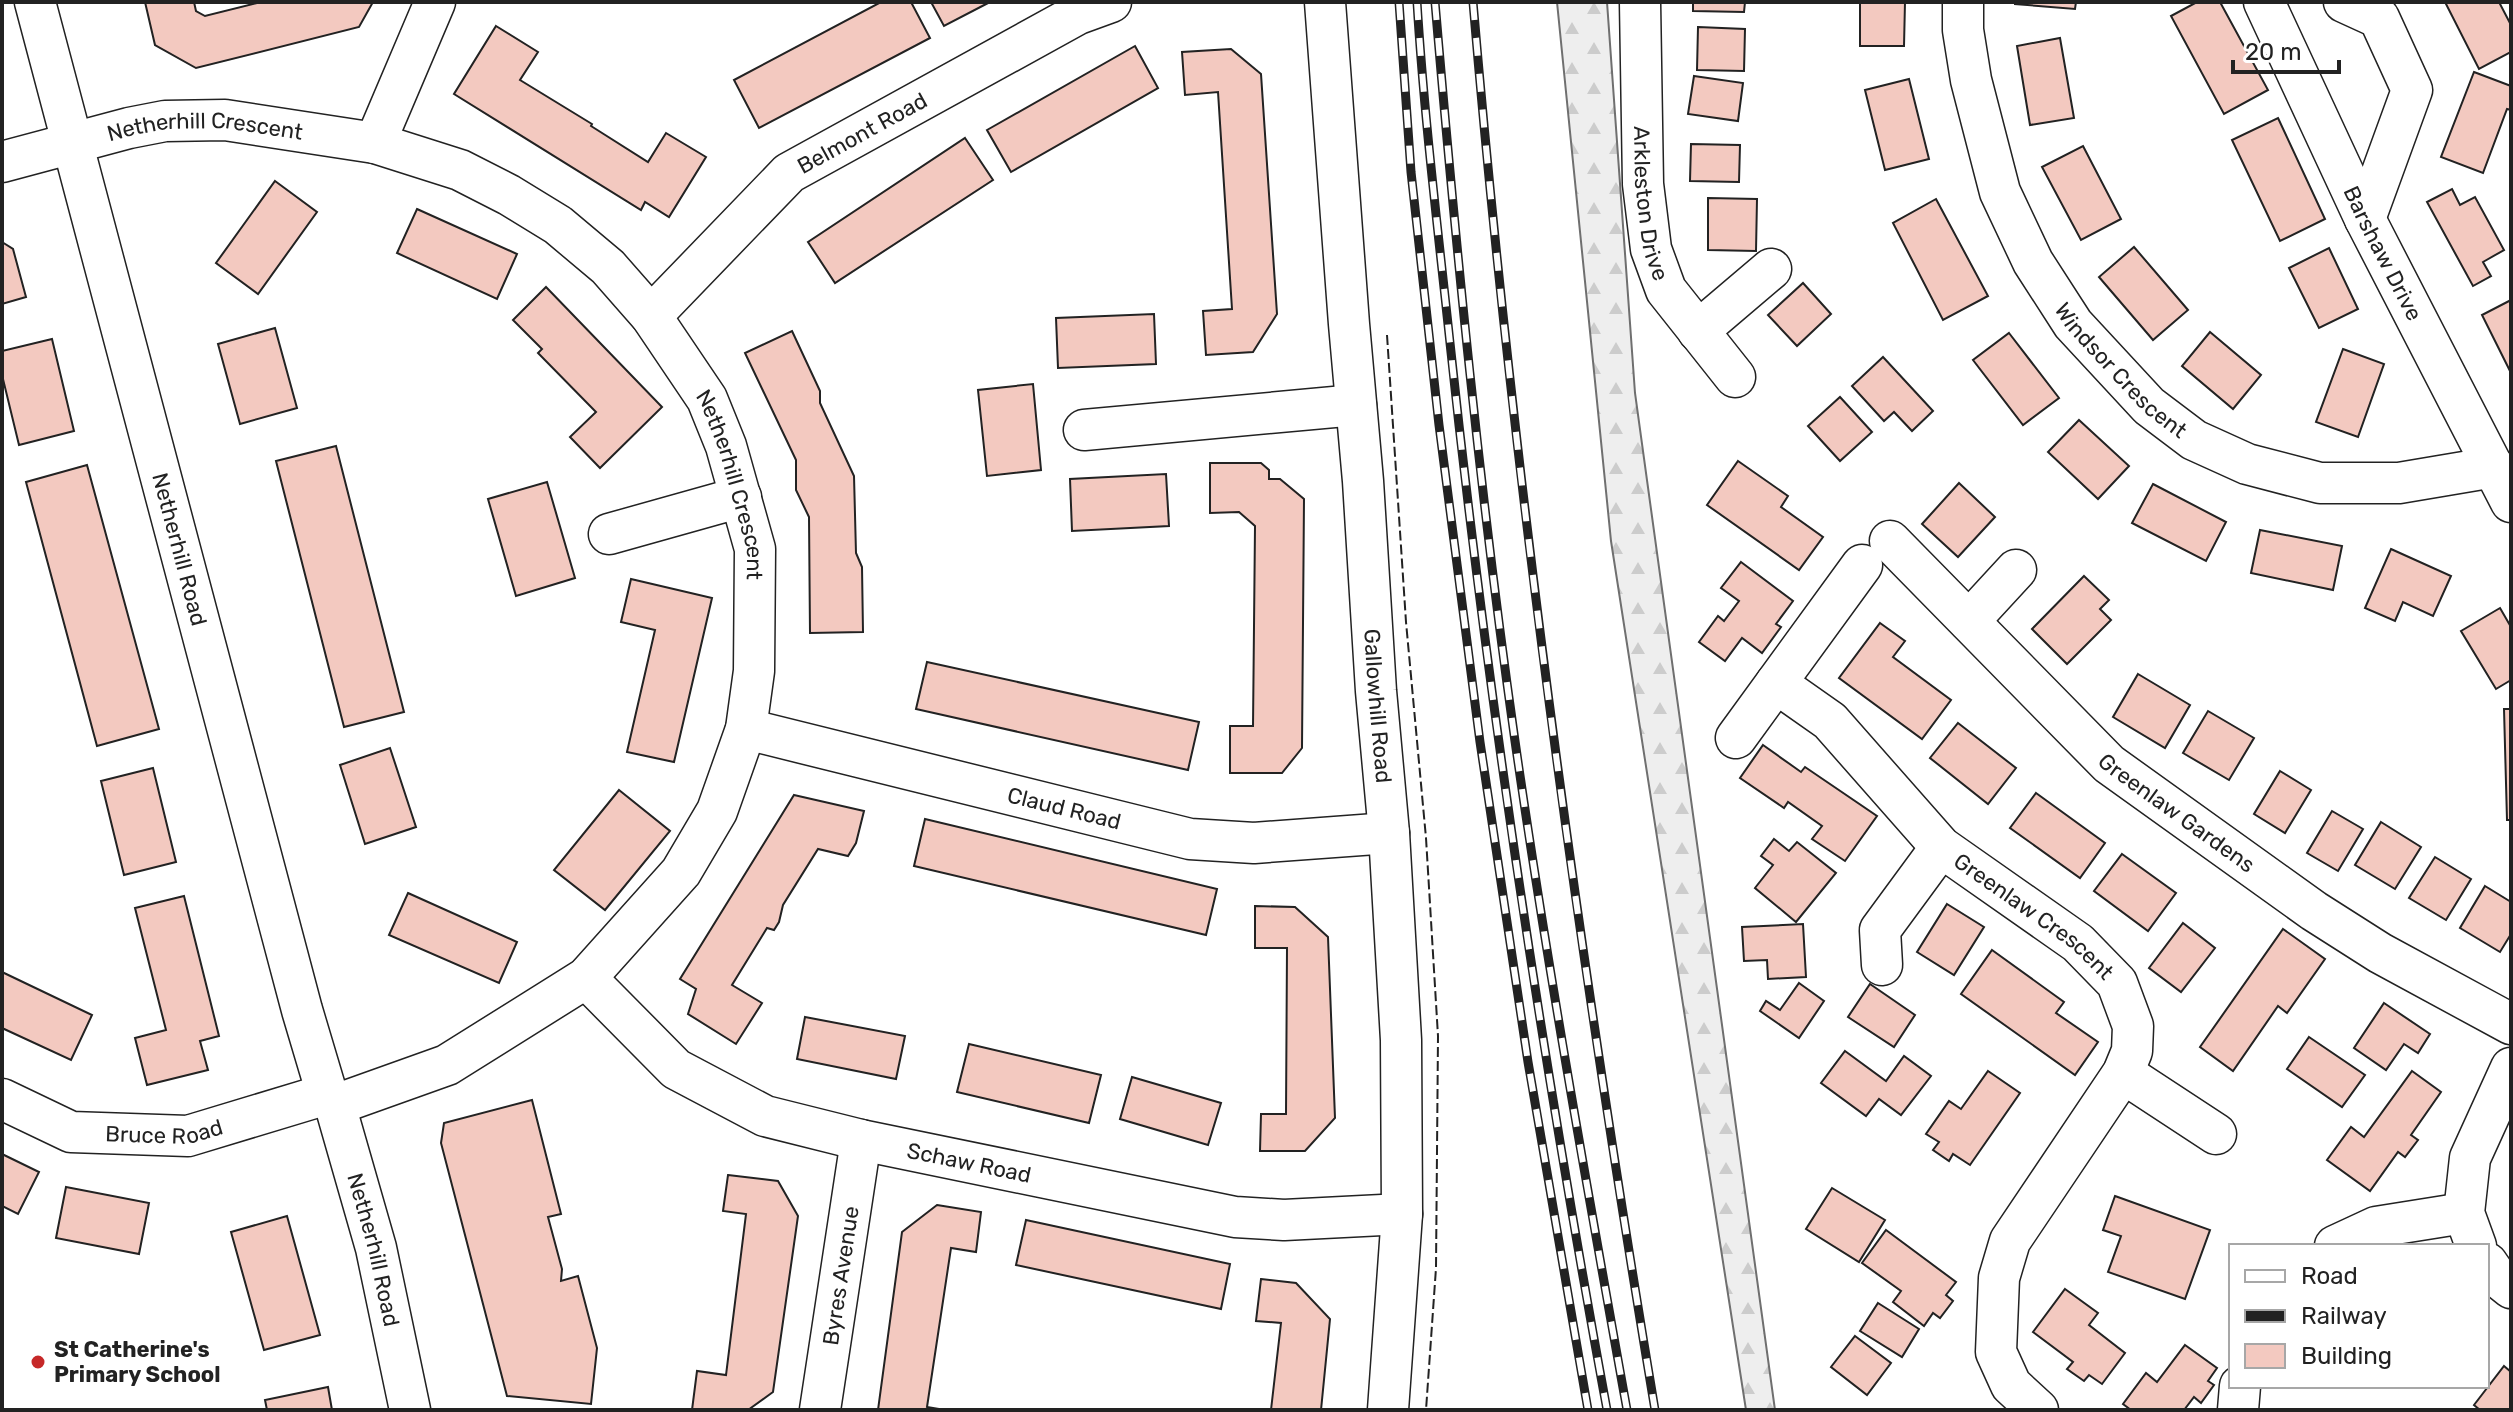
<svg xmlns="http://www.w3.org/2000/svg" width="2513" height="1412" viewBox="0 0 2513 1412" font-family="Rubik,sans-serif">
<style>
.forest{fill:url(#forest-firs);stroke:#6f6f6f;stroke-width:2}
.building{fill:#f3c9c0;stroke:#222;stroke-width:2}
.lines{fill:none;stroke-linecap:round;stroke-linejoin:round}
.minor-casing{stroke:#222;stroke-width:43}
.minor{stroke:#fff;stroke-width:40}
.rail-casing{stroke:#222;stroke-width:9}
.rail{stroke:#fff;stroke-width:6;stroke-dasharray:18;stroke-linecap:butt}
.fence{stroke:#222;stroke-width:2;stroke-dasharray:10 4;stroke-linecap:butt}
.poi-dot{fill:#c62828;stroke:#fff;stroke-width:3}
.labels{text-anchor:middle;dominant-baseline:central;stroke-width:6;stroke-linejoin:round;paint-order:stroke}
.street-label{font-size:22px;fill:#222;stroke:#fff}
.poi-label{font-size:22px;font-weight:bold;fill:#222;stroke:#fff;text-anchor:start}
</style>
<defs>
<pattern id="forest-firs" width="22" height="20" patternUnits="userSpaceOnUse" patternTransform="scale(2)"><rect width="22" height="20" fill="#eee"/><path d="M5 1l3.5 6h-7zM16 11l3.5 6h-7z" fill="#ccc"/></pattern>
</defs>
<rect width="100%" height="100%" fill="#fff"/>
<path class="forest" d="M1557 2H1607L1635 393 1775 1410H1746L1611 541Z"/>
<g class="building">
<path d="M145 2H194L196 11 205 16 261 2H373L359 27 196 68 155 45Z"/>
<path d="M881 2H911L930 38 759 128 734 80Z"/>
<path d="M931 2H990L944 26Z"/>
<path d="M1693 2H1745L1744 12 1693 11Z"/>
<path d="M1860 2H1905L1904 46H1860Z"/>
<path d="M2015 2H2076L2075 9 2015 4Z"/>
<path d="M2197 2H2220L2268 90 2224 114 2171 16Z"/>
<path d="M2445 2H2499L2511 25V52L2479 69Z"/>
<path d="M496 26 538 52 520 80 592 124 591 126 648 162 666 133 706 157 669 217 645 202 641 210 454 94Z"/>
<path d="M1698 27 1745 29 1744 71 1697 70Z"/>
<path d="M2060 38 2074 118 2030 125 2017 46Z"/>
<path d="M1135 46 1158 88 1011 172 987 130Z"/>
<path d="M1231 49 1261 74 1277 314 1253 352 1206 355 1203 311 1232 309 1218 92 1185 95 1182 52Z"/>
<path d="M2474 72 2511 86V110L2507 109 2483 173 2441 157Z"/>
<path d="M1694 76 1743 83 1738 121 1688 114Z"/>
<path d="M1909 79 1929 159 1885 170 1865 90Z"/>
<path d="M2278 118 2325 219 2280 241 2232 140Z"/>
<path d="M965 138 993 180 835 283 808 242Z"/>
<path d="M1691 144 1740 145 1739 182 1690 181Z"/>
<path d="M2083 146 2121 219 2081 240 2042 167Z"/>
<path d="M275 181 317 212 258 294 216 263Z"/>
<path d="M2452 189 2460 205 2475 197 2504 250 2483 262 2491 276 2473 286 2427 202Z"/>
<path d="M1708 198 1757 199 1756 251 1708 250Z"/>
<path d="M1936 199 1988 296 1943 320 1893 223Z"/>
<path d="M417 209 517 254 497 299 397 253Z"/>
<path d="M2 242 13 249 26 297 2 304Z"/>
<path d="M2134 247 2188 310 2153 340 2099 277Z"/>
<path d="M2329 248 2358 309 2319 328 2289 268Z"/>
<path d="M1803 283 1831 314 1797 346 1768 315Z"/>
<path d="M546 287 662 407 600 468 570 437 596 412 538 353 542 349 513 320Z"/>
<path d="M2511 300V373L2482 315Z"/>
<path d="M1154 314 1156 364 1058 368 1056 318Z"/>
<path d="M275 328 297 408 240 424 218 344Z"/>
<path d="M792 331 820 391V403L854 476 856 553 862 567 863 632 810 633 809 517 796 490V460L745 353Z"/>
<path d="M2210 332 2261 375 2233 409 2182 366Z"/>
<path d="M2009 333 2059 398 2023 425 1973 360Z"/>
<path d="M52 339 74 431 19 445 2 375V351Z"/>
<path d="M2343 349 2384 364 2358 437 2316 422Z"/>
<path d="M1883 357 1933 411 1912 431 1894 412 1884 421 1852 386Z"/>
<path d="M1033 384 1041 470 987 476 978 390Z"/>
<path d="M1840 397 1872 432 1840 461 1808 426Z"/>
<path d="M2079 420 2129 466 2098 499 2048 452Z"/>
<path d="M336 446 404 712 344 727 276 461Z"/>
<path d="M1738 461 1788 496 1781 507 1823 537 1799 570 1707 505Z"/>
<path d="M1210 463H1261L1269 470V479H1280L1304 499 1302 748 1282 773H1230V726H1253L1255 526 1239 512 1210 513Z"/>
<path d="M87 465 159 729 97 746 26 482Z"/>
<path d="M1166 474 1169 526 1072 531 1070 479Z"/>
<path d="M547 482 575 578 516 596 488 499Z"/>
<path d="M1959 483 1995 517 1958 557 1922 524Z"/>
<path d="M2153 484 2226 522 2206 561 2132 523Z"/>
<path d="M2260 530 2342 546 2333 590 2251 573Z"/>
<path d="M2391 549 2451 576 2433 616 2403 602 2395 621 2365 608Z"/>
<path d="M1741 562 1793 601 1776 624 1781 627 1762 653 1742 638 1725 661 1699 642 1718 616 1724 621 1739 601 1721 588Z"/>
<path d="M2084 576 2109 600 2100 609 2111 620 2067 664 2032 629Z"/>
<path d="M631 579 712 598 674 762 627 752 655 630 621 622Z"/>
<path d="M2500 608 2511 627V680L2496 689 2461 631Z"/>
<path d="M1880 623 1905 641 1893 657 1951 700 1922 739 1839 678Z"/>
<path d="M927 662 1199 722 1188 770 916 709Z"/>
<path d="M2138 674 2190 705 2165 748 2113 717Z"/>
<path d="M2504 709H2511V820H2507Z"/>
<path d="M2208 711 2254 738 2229 780 2183 753Z"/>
<path d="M1958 723 2016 768 1988 804 1930 758Z"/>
<path d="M1763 745 1801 772 1805 767 1877 816 1845 861 1812 839 1822 826 1788 802 1784 808 1740 778Z"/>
<path d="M390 748 416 827 365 844 340 765Z"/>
<path d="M153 768 176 862 124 875 101 781Z"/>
<path d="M2280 771 2311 790 2285 833 2254 814Z"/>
<path d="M619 790 670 831 605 910 554 870Z"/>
<path d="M2036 793 2105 843 2080 878 2010 828Z"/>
<path d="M794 795 864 811 856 843 848 856 818 849 783 905 779 922 774 930 767 928 732 985 762 1003 736 1044 688 1014 696 989 680 979Z"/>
<path d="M2332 811 2363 829 2338 871 2307 853Z"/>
<path d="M925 819 1217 889 1206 935 914 866Z"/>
<path d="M2381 822 2421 847 2395 889 2355 865Z"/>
<path d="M1774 839 1789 851 1797 842 1836 873 1796 922 1755 888 1773 865 1761 856Z"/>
<path d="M2122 854 2176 893 2148 931 2094 891Z"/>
<path d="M2435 857 2471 879 2446 920 2409 898Z"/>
<path d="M2485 886 2511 902V934L2500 952 2460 928Z"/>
<path d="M408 893 517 942 499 983 389 935Z"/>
<path d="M184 896 219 1036 200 1041 208 1070 147 1085 135 1038 166 1030 135 908Z"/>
<path d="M1947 904 1984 927 1954 975 1917 952Z"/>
<path d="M1255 906 1295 907 1328 937 1335 1118 1305 1151H1260L1261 1114H1286L1287 948H1255Z"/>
<path d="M2183 923 2215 948 2181 992 2149 968Z"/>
<path d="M1803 924 1806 977 1768 979 1767 960 1744 961 1742 927Z"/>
<path d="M2283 929 2325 959 2287 1013 2278 1006 2233 1071 2200 1047Z"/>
<path d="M1992 950 2064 1002 2056 1013 2098 1042 2075 1075 1961 994Z"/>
<path d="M2 972 92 1015 71 1060 2 1028Z"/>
<path d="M1799 983 1824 1001 1799 1038 1760 1011 1766 1001 1780 1010Z"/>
<path d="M1870 984 1915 1015 1894 1047 1848 1017Z"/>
<path d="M2384 1003 2430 1034 2418 1053 2404 1044 2386 1070 2354 1048Z"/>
<path d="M805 1017 905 1036 896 1079 797 1059Z"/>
<path d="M2309 1037 2365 1075 2342 1107 2287 1069Z"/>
<path d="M969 1044 1101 1075 1089 1123 957 1092Z"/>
<path d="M1845 1051 1886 1081 1904 1056 1931 1076 1901 1115 1879 1099 1866 1116 1821 1083Z"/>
<path d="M1988 1071 2020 1093 1970 1165 1953 1154 1949 1161 1933 1150 1939 1142 1926 1134 1949 1101 1961 1109Z"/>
<path d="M2412 1071 2441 1092 2411 1135 2418 1140 2405 1157 2398 1152 2370 1191 2327 1160 2351 1127 2364 1137Z"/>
<path d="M1132 1077 1221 1103 1208 1145 1120 1119Z"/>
<path d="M532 1100 561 1214 548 1217 562 1269 561 1281 578 1276 597 1348 591 1404 507 1396 441 1143 444 1123Z"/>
<path d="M2 1154 39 1172 18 1214 2 1206Z"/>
<path d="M728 1175 778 1181 798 1216 773 1392 748 1410H692L697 1371 726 1375 746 1214 723 1211Z"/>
<path d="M66 1187 149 1203 139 1254 56 1238Z"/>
<path d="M1832 1188 1885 1220 1859 1262 1806 1229Z"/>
<path d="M2115 1196 2210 1230 2185 1299 2108 1272 2121 1236 2103 1230Z"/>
<path d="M937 1205 981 1212 976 1252 951 1248 927 1407 945 1410H878L902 1232Z"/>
<path d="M287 1216 320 1335 264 1350 231 1232Z"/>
<path d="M1026 1220 1230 1264 1221 1309 1016 1265Z"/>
<path d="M1886 1230 1956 1282 1946 1295 1953 1301 1940 1318 1933 1313 1924 1326 1893 1302 1901 1291 1862 1263Z"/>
<path d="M1261 1279 1296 1283 1330 1319 1321 1410H1271L1281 1323 1256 1321Z"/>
<path d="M2065 1289 2098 1313 2089 1325 2125 1353 2102 1384 2089 1375 2084 1381 2067 1369 2073 1362 2033 1332Z"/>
<path d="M1878 1303 1919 1329 1902 1357 1860 1331Z"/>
<path d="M1855 1336 1891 1363 1867 1395 1831 1367Z"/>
<path d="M2185 1345 2217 1368 2208 1381 2214 1385 2201 1403 2194 1397 2184 1410H2131L2123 1404 2146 1373 2157 1382Z"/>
<path d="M2504 1366 2511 1372V1410H2480L2474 1405Z"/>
<path d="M328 1387 332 1410H267L265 1400Z"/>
</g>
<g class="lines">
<defs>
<g id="minor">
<path id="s1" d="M35 2 302 1010 327 1094 335 1105 376 1248 410 1410"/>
<path id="s2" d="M1325 2 1349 324 1363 481 1376 691 1389 833 1401 1040 1402 1214 1388 1410"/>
<path id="s3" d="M1640 2 1643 184 1651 249 1666 290 1735 377"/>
<path id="s4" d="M1963 2V30L1971 80 2000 192 2033 262 2073 324 2149 406 2194 440 2247 464 2320 483H2399L2494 467"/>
<path id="s5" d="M2264 2 2365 219 2511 502"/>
<path d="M2344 2 2379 18 2412 90 2365 219"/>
<path d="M375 143 435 2"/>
<path id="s6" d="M2 162 129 128 165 121 225 120 375 143 460 170 509 195 558 225 608 267 651 316 707 399 726 446 755 549 754 671 746 729 717 811 681 872 586 978 447 1065 335 1105"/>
<path id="s7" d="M651 316 789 173 1078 14 1111 2"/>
<path d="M1698 331 1771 269"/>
<path d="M1084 430 1356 405"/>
<path d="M609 534 741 497"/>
<path id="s8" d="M1890 541 2109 764 2314 911 2380 953 2511 1024"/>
<path d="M1969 621 2016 570"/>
<path id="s9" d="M1776 683 1830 721 1941 847 2078 943 2117 983 2133 1026 2132 1051 2123 1073 2010 1241 1999 1278 1996 1352 2011 1385 2038 1410"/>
<path id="s10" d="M746 729 1190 839 1254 843 1389 833"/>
<path d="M1736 738 1862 565"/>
<path d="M1882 965 1880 930 1941 847"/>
<path id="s11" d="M586 978 676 1069 765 1116 861 1140 1235 1217 1284 1220 1402 1214"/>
<path d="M2123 1073 2216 1134"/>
<path id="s12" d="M2 1099 71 1132 188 1136 327 1094"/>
<path d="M2335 1246 2376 1227 2464 1213"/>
<path d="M2476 1246 2464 1213 2470 1158 2511 1068"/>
<path d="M2487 1263 2496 1276 2511 1288"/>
<path id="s13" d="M820 1410 861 1140"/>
<path d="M2238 1410 2240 1386"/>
</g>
</defs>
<use href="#minor" class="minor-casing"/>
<use href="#minor" class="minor"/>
<defs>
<g id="rail">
<path d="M1399 2 1411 172 1439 425 1480 742 1528 1062 1588 1410"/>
<path d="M1417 2C1424 116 1438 230 1450 343 1488 701 1542 1056 1607 1410"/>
<path d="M1435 2C1456 249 1480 495 1515 741 1547 965 1587 1187 1627 1410"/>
<path d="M1473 2C1513 474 1577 943 1655 1410"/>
</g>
</defs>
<use href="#rail" class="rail-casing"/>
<use href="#rail" class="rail"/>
<path class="fence" d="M1387 335 1406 622 1426 838 1438 1036 1436 1268 1426 1410"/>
</g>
<circle class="poi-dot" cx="38" cy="1362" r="8"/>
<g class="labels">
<g class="street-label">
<text stroke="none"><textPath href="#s7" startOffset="282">Belmont Road</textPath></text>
<text stroke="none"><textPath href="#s6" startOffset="208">Netherhill Crescent</textPath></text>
<text stroke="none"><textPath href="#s3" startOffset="202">Arkleston Drive</textPath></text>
<text stroke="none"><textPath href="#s5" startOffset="278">Barshaw Drive</textPath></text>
<text stroke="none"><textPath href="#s4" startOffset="412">Windsor Crescent</textPath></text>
<text stroke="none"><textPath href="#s6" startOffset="902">Netherhill Crescent</textPath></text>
<text stroke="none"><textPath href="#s1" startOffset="566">Netherhill Road</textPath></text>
<text stroke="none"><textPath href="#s2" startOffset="706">Gallowhill Road</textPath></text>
<text stroke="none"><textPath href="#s10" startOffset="328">Claud Road</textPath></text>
<text stroke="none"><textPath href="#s8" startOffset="396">Greenlaw Gardens</textPath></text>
<text stroke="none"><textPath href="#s9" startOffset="350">Greenlaw Crescent</textPath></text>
<text stroke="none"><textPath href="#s12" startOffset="170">Bruce Road</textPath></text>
<text stroke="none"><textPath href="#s11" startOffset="438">Schaw Road</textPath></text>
<text stroke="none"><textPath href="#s1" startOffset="1294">Netherhill Road</textPath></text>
<text stroke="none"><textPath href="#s13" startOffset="136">Byres Avenue</textPath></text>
</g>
<g class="poi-label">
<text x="54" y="1349">St Catherine's<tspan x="54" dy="25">Primary School</tspan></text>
</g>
</g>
<rect width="2513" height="1412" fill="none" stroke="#222222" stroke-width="8"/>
<rect x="2229" y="1244" width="260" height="144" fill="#ffffff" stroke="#a7a7a7" stroke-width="2"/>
<rect x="2245" y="1270" width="40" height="12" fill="#ffffff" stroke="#a7a7a7" stroke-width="2"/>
<text x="2301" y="1284" font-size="24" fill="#222222">Road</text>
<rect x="2245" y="1310" width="40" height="12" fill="#222222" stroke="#a7a7a7" stroke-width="2"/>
<text x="2301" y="1324" font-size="24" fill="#222222">Railway</text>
<rect x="2245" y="1344" width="40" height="24" fill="#f3c9c0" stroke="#a7a7a7" stroke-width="2"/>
<text x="2301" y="1364" font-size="24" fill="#222222">Building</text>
<path d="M2233 60v12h106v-12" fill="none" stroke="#222222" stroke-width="4"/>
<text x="2245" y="60" font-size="24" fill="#222222" stroke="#ffffff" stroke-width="6" paint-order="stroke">20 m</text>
</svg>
